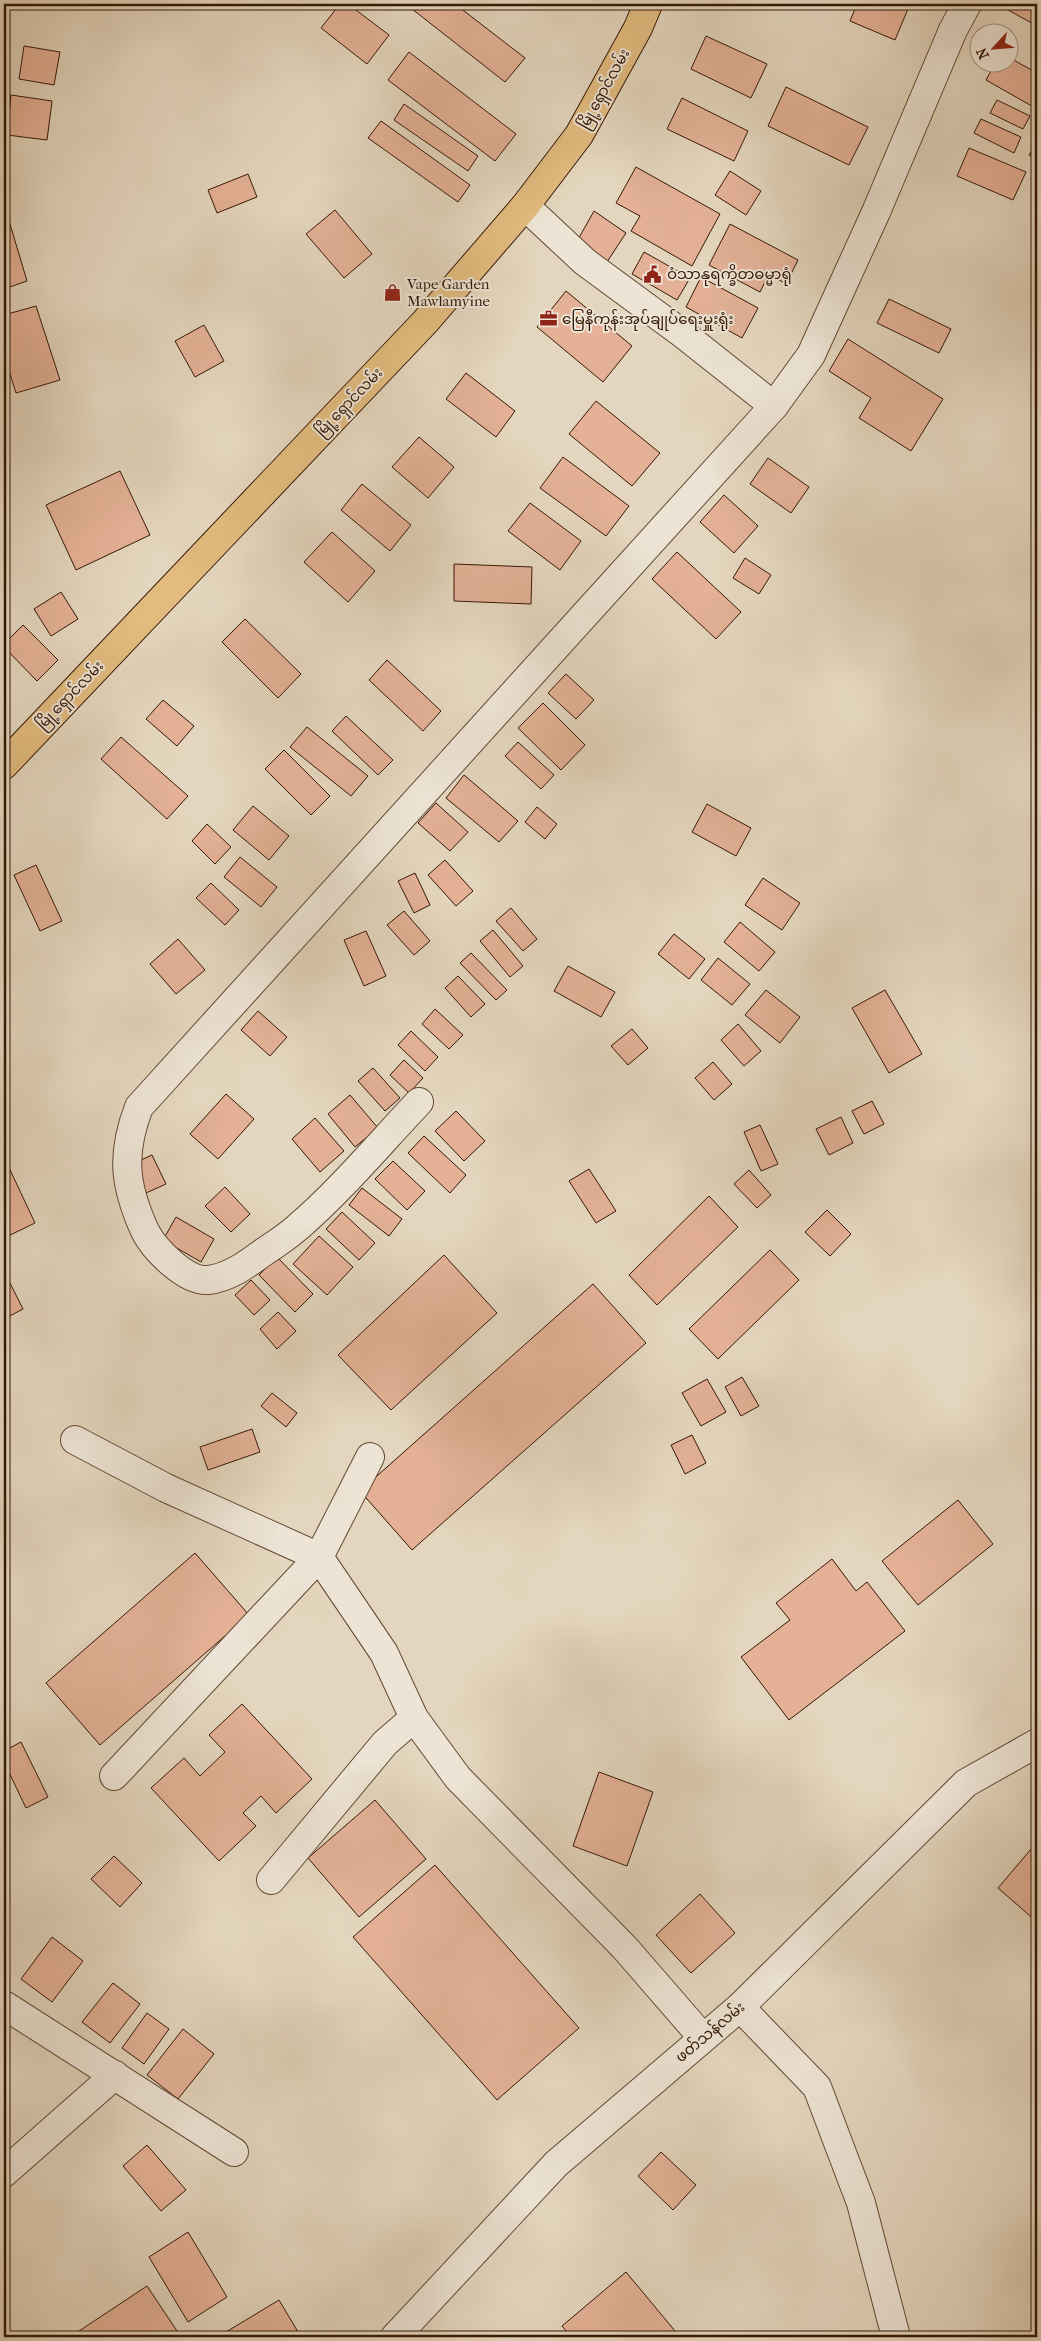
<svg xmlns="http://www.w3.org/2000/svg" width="1041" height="2341" viewBox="0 0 1041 2341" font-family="'IM FELL French Canon','Noto Sans Myanmar',serif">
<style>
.building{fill:#e4b197;stroke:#351806}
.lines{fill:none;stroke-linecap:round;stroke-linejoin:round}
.minor-casing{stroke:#614834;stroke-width:30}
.highway-casing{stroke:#351806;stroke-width:30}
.minor{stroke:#ede4d5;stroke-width:28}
.highway{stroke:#e2bb7f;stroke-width:28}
.labels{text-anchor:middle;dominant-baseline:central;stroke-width:4;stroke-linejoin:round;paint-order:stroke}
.street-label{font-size:15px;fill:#351806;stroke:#ede4d5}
.poi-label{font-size:15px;fill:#351806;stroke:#ede4d5;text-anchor:start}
</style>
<rect width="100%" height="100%" fill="#e4d6be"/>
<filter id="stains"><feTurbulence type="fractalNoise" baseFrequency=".004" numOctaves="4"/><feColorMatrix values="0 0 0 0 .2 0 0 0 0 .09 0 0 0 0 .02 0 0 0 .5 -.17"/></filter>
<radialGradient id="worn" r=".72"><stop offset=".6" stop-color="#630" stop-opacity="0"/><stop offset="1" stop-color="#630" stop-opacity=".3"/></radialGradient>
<g class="building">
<path d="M340 4H348L389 35 367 64 321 28Z"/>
<path d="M408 4H455L525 58 505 82 407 5Z"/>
<path d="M857 4H910L895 40 850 21Z"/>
<path d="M1002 4H1037V26L1001 6Z"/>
<path d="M706 36 767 64 751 98 691 69Z"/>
<path d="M24 46 60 52 54 85 19 79Z"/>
<path d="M409 52 516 134 495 161 388 80Z"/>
<path d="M1008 57 1037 73V109L986 80 996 62H1008Z"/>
<path d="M786 87 868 127 849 165 768 126Z"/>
<path d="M11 95 52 101 47 140 7 135Z"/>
<path d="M682 98 748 131 734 161 667 129Z"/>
<path d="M997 100 1030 116 1023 129 990 113Z"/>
<path d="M404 104 478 156 468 171 394 120Z"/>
<path d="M981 119 1021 137 1014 153 974 133Z"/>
<path d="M381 121 470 185 458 202 368 138Z"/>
<path d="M1037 142V160L1029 155Z"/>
<path d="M969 148 1026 172 1013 200 957 176Z"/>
<path d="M636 167 720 214 692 266 631 231 640 216 616 203Z"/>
<path d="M730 171 761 191 746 215 715 195Z"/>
<path d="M248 174 257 197 217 213 208 190Z"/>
<path d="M4 204 27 281 4 289Z"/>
<path d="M335 210 372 254 344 278 306 234Z"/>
<path d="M594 211 626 233 605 265 576 243Z"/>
<path d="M730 224 798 260 786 284 769 274 760 292 709 265Z"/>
<path d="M644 252 690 278 677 300 632 274Z"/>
<path d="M701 277 758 308 742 338 686 307Z"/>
<path d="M566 291 632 346 603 382 537 327Z"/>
<path d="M889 299 951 329 939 353 877 323Z"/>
<path d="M36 306 60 380 16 393 4 355V315Z"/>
<path d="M204 325 224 361 195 377 175 341Z"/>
<path d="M848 339 943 399 911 451 859 418 871 398 829 371Z"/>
<path d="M466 373 515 411 496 437 446 399Z"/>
<path d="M596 401 660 453 632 486 569 434Z"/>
<path d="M419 437 454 467 428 498 392 467Z"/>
<path d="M563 457 629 506 606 536 540 488Z"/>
<path d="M768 458 809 487 791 513 750 484Z"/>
<path d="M120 471 150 535 76 570 46 505Z"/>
<path d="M362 484 411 525 390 551 341 510Z"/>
<path d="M724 495 758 526 734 553 700 522Z"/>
<path d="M530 503 581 541 560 570 508 531Z"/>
<path d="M332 532 375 571 348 602 304 562Z"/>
<path d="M677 552 741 612 716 639 652 579Z"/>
<path d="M745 558 771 575 759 594 733 578Z"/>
<path d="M454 564 532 567 531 604 454 601Z"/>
<path d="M61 592 78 619 51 636 34 609Z"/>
<path d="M245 619 301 674 278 698 222 642Z"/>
<path d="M23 625 58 660 37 681 4 647V644Z"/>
<path d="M387 660 441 711 423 731 369 680Z"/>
<path d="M566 674 594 700 576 719 548 693Z"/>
<path d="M163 700 194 726 177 746 146 719Z"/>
<path d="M543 703 585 745 561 770 518 728Z"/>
<path d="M346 716 393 760 378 775 332 731Z"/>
<path d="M307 727 368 776 351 796 290 747Z"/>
<path d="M121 737 188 796 167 819 101 759Z"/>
<path d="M518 742 554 775 541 789 505 756Z"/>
<path d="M284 750 330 796 311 815 265 769Z"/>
<path d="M464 775 518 821 499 842 446 798Z"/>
<path d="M436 803 468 832 450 851 418 823Z"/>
<path d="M707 804 751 828 736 856 692 832Z"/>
<path d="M253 806 289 836 269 860 233 830Z"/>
<path d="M537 807 557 824 545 839 525 822Z"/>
<path d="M207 824 231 847 215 864 192 841Z"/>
<path d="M240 857 277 887 261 907 224 877Z"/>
<path d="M445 860 473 891 456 906 428 875Z"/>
<path d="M36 865 62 921 40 931 14 875Z"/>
<path d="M415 873 430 905 414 913 398 881Z"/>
<path d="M763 878 800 903 782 930 745 905Z"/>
<path d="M211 883 239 910 225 925 196 898Z"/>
<path d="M511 908 537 939 523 951 496 921Z"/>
<path d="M404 911 430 941 414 955 387 925Z"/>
<path d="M740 922 775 952 759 971 724 942Z"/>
<path d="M493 930 523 966 510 977 480 941Z"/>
<path d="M366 931 386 976 364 986 344 940Z"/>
<path d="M674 934 705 959 689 979 658 954Z"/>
<path d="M178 939 205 970 176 994 150 964Z"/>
<path d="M471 953 507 990 496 1000 460 963Z"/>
<path d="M718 958 750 984 732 1005 701 980Z"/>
<path d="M568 966 615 992 601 1017 554 991Z"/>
<path d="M458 976 485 1004 471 1017 445 988Z"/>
<path d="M766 990 800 1017 780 1043 745 1015Z"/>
<path d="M885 990 922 1054 889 1073 852 1008Z"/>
<path d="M435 1009 463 1035 449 1049 422 1024Z"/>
<path d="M258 1011 287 1037 270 1056 241 1030Z"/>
<path d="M738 1024 761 1051 744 1066 721 1040Z"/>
<path d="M632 1029 648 1048 628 1065 611 1046Z"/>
<path d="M411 1031 438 1057 425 1071 398 1045Z"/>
<path d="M404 1060 423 1078 409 1093 390 1075Z"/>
<path d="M713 1062 732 1084 714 1100 695 1078Z"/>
<path d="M373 1068 400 1098 385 1111 358 1081Z"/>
<path d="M226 1094 254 1119 218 1159 190 1134Z"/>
<path d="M350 1095 378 1128 355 1147 328 1114Z"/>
<path d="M872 1101 884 1124 864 1134 852 1111Z"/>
<path d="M456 1111 485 1141 464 1161 435 1131Z"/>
<path d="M841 1117 853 1143 829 1155 816 1129Z"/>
<path d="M315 1118 344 1151 320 1172 292 1139Z"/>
<path d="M760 1125 778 1164 761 1171 744 1132Z"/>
<path d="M424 1136 466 1175 450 1193 408 1153Z"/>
<path d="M152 1155 166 1184 146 1193 132 1164Z"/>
<path d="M4 1157 35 1223 4 1238Z"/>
<path d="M393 1161 425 1191 407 1210 375 1179Z"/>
<path d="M589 1169 616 1211 596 1223 569 1181Z"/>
<path d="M749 1170 771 1195 757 1208 734 1184Z"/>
<path d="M225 1187 250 1214 231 1232 205 1206Z"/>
<path d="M362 1188 402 1219 389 1236 349 1205Z"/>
<path d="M709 1196 738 1227 657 1305 629 1275Z"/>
<path d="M827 1210 851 1234 830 1256 805 1232Z"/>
<path d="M342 1212 375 1243 359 1260 326 1229Z"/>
<path d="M176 1217 214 1239 201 1262 163 1240Z"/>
<path d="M319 1236 353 1267 327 1295 293 1264Z"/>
<path d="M770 1250 799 1280 718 1359 689 1329Z"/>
<path d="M444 1255 497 1313 391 1410 338 1355Z"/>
<path d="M277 1257 313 1294 295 1312 259 1275Z"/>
<path d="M4 1271 23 1309 4 1319Z"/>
<path d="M251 1280 270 1300 254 1315 235 1295Z"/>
<path d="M593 1284 646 1343 412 1550 360 1491Z"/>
<path d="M278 1312 296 1331 277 1349 260 1329Z"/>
<path d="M742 1377 759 1406 741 1416 725 1387Z"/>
<path d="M707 1379 726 1412 701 1426 682 1393Z"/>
<path d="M272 1393 297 1413 286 1427 261 1406Z"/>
<path d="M252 1429 260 1452 208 1470 200 1447Z"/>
<path d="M692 1435 706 1463 685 1474 671 1445Z"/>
<path d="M958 1500 993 1544 918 1605 882 1561Z"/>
<path d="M195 1553 249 1615 100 1745 46 1683Z"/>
<path d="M832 1559 856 1591 867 1582 905 1631 789 1720 741 1657 790 1620 776 1603Z"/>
<path d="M242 1704 312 1779 276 1813 261 1796 243 1813 256 1826 219 1861 151 1788 184 1758 200 1776 225 1752 209 1735Z"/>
<path d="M21 1742 48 1797 26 1808 4 1762V1751Z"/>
<path d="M599 1772 653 1792 627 1866 573 1846Z"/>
<path d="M375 1800 426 1859 359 1917 308 1858Z"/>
<path d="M1037 1842V1922L998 1888Z"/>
<path d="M114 1856 142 1883 120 1907 91 1879Z"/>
<path d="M435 1865 579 2028 497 2100 353 1937Z"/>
<path d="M700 1894 735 1933 691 1973 656 1935Z"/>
<path d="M52 1937 83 1961 52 2002 21 1979Z"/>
<path d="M113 1983 140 2004 110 2043 82 2022Z"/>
<path d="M147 2013 169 2029 144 2064 122 2048Z"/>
<path d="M183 2029 214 2054 178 2099 147 2075Z"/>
<path d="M147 2145 186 2190 161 2211 123 2166Z"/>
<path d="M661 2152 696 2185 673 2210 638 2176Z"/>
<path d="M188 2232 227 2297 188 2322 149 2257Z"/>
<path d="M626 2272 680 2337H571L562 2326Z"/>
<path d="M147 2286 181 2337H70Z"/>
<path d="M279 2300 301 2337H230L226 2332Z"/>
</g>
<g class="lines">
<defs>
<g id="minor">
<path d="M525 206 585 262 683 334 774 406"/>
<path d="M419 1102C381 1142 340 1191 298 1227 287 1237 274 1245 261 1254 246 1265 228 1278 208 1280 186 1282 154 1249 145 1231 124 1185 121 1154 139 1107L774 406 811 355 876 212 953 30 967 4"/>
<path d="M75 1440 166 1488 319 1557 384 1653 414 1718 458 1778 625 1948 703 2038"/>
<path d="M114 1776 319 1557 370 1457"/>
<path d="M271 1880 385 1743 414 1718"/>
<path d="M4 2005 234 2152"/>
<path d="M740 2007 817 2087 861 2203 896 2337"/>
<path d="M4 2173 115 2075"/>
<path d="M395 2337 556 2164 740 2007 966 1783 1037 1743"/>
</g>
<path id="highway" d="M4 765 425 322 525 206 579 135 638 28 648 4"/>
</defs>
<use href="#minor" class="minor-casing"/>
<use href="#highway" class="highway-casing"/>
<use href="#minor" class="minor"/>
<use href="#highway" class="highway"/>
</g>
<defs>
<symbol id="civic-bare" viewBox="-9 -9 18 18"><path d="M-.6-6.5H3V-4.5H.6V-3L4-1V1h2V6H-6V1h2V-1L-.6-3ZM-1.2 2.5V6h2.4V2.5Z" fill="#8f2418" stroke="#ede4d5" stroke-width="2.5" paint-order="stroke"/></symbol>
<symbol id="shop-bare" viewBox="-9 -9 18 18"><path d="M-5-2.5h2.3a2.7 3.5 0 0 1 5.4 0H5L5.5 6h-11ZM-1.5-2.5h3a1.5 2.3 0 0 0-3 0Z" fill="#8f2418" stroke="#ede4d5" stroke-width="2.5" paint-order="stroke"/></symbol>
<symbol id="office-bare" viewBox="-9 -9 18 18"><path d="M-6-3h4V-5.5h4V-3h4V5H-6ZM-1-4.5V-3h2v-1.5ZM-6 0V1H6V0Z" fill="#8f2418" stroke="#ede4d5" stroke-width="2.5" paint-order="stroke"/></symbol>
</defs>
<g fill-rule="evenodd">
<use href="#civic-bare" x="640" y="262" width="25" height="25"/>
<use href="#shop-bare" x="380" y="280" width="25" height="25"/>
<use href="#office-bare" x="536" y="306" width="25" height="25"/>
</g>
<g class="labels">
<g class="street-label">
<text transform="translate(604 89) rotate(-61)">မြို့ရှောင်လမ်း</text>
<text transform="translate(349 402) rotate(-46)">မြို့ရှောင်လမ်း</text>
<text transform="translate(70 695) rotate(-46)">မြို့ရှောင်လမ်း</text>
<text transform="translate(710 2032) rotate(-40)">ဖတ်သန်လမ်း</text>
</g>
<g class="poi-label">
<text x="667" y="274">ဝံသာနုရက္ခိတဓမ္မာရုံ</text>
<text x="407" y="284">Vape Garden<tspan x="407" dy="17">Mawlamyine</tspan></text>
<text x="562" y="319">မြေနီကုန်းအုပ်ချုပ်ရေးမှူးရုံး</text>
</g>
</g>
<rect width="1041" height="2341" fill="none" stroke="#e4d6be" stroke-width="20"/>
<rect x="5" y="5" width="1031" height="2331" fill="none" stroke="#351806" stroke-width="2.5"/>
<rect x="10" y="10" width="1021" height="2321" fill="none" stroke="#351806"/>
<g transform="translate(994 48) rotate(244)"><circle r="24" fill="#ede4d5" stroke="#a39282"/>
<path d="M0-4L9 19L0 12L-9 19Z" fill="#8f2418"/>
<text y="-8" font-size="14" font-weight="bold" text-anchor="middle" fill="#351806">N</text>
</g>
<rect width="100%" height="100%" filter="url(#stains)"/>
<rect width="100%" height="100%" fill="url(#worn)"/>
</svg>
